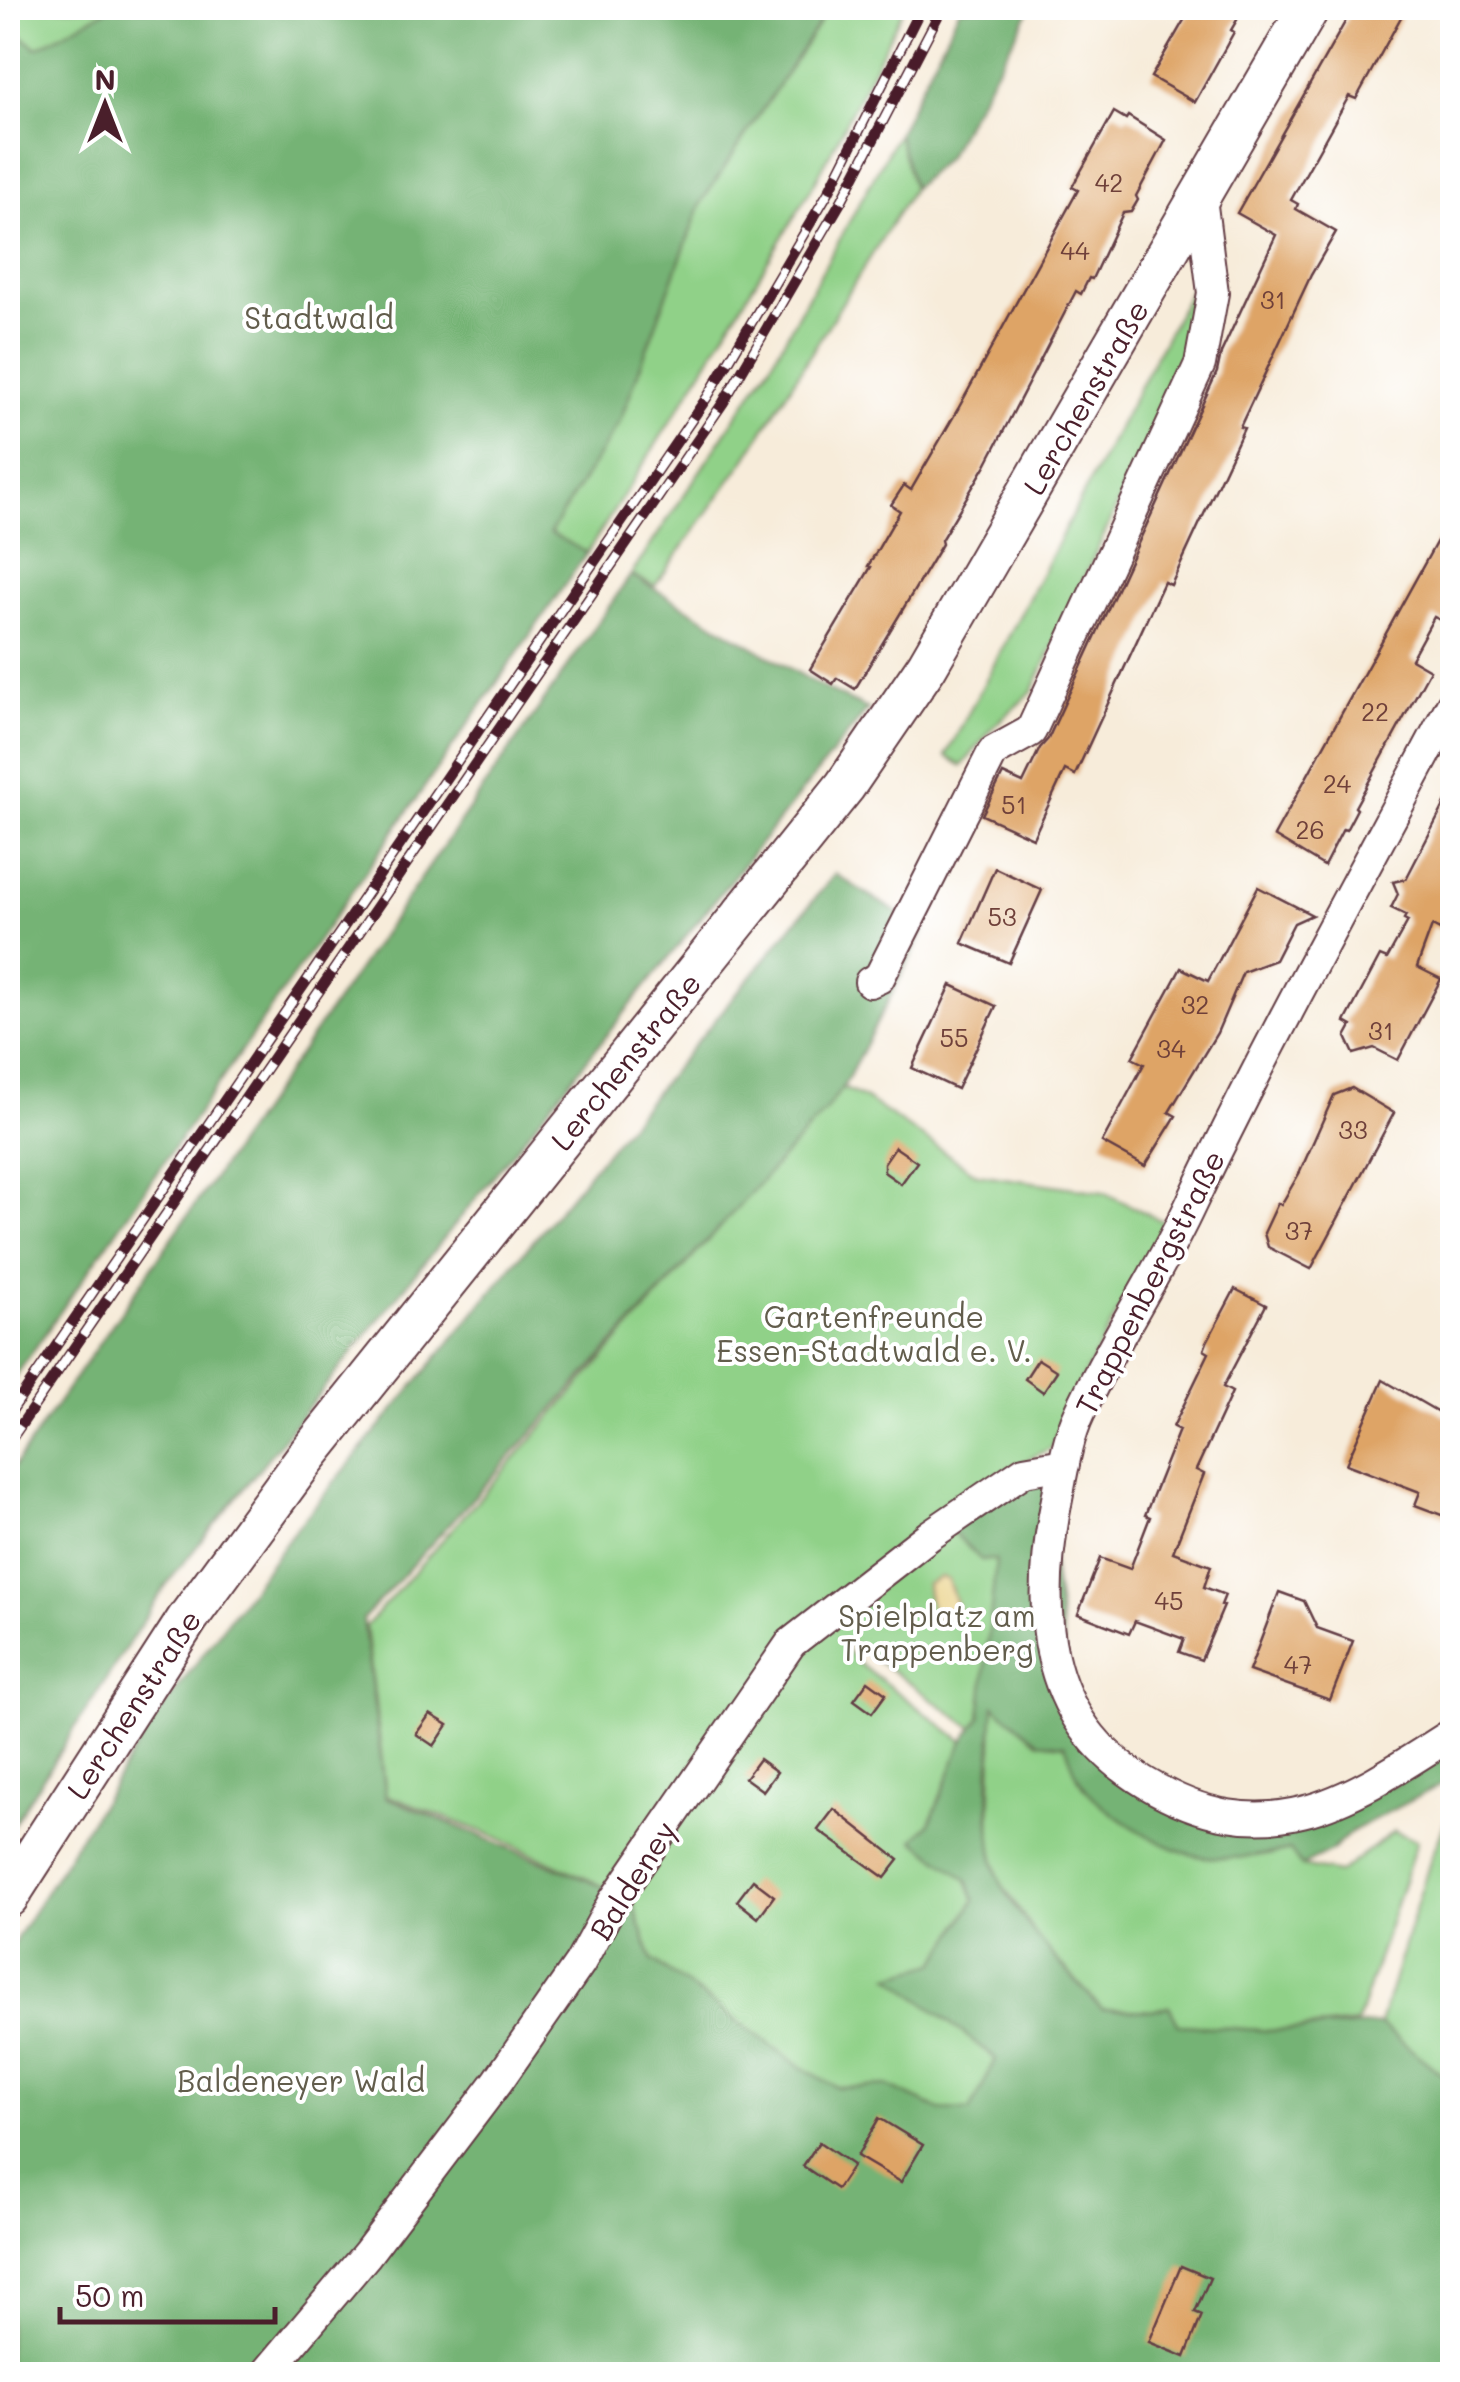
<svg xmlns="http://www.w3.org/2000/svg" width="1460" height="2382" viewBox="0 0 1460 2382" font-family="Mali,sans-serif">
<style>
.green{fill:#90d188;stroke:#6d785a;stroke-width:2.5}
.forest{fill:#74b374;stroke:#5f6950;stroke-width:2.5}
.sand{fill:#eeda9e;stroke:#9c7c64;stroke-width:2.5}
.building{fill:#dea466}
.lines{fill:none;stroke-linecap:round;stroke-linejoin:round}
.street-casing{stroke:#643e45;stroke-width:34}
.secondary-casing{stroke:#643e45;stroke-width:44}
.street{stroke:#fff;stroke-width:30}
.secondary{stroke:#fff;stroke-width:40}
.rail-casing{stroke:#4a1f2b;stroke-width:11}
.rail{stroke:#fff;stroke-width:8;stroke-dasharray:22;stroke-linecap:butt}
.labels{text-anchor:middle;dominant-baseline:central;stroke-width:8;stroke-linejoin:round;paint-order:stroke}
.number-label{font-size:25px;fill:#6f403a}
.park-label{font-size:30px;fill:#625d4c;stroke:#fff}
.street-label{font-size:30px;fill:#4a1f2b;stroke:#fff}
</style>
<rect width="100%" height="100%" fill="#fff"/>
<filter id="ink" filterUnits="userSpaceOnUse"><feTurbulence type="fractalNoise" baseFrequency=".01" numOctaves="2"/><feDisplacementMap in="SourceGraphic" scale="20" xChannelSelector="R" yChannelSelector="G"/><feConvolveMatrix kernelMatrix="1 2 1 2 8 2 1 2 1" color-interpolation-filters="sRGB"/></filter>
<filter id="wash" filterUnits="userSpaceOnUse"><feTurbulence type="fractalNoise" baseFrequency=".0048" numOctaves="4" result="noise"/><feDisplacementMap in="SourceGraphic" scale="40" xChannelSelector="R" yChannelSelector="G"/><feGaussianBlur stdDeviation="2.25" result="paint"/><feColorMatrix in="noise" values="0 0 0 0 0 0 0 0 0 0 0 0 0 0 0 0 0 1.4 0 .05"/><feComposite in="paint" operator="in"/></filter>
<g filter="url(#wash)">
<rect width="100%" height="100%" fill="#f7ecda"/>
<g class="green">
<path d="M8 8H110L37 48 8 26Z"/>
<path d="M829 8H904L817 179 693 386 587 553 549 534 620 421 701 203Z"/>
<path d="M898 133 913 188 747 457 655 586 631 575 771 364Z"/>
<path d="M1193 285 1183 363 1032 692 996 724 962 766 946 756Z"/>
<path d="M843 1088 866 1099 977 1174 1103 1192 1166 1223 1071 1400 1051 1448 1003 1472 994 1599 980 1718 974 1729 850 1641 844 1647 857 1662 963 1741 930 1823 967 1880 975 1900 936 1964 891 1976 996 2059 971 2112 940 2110 888 2086 838 2089 800 2066 652 1960 629 1893 609 1889 496 1837 386 1795 366 1626Z"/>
<path d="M993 1705 1039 1742 1065 1745 1079 1780 1262 1856 1291 1850 1302 1866 1339 1873 1394 1831 1417 1841 1357 2023 1275 2031 1179 2025 1169 2006 1152 2011 1102 2009 1040 1941 999 1880 990 1840Z"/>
<path d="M1452 1806V2083L1380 2024 1431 1858Z"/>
</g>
<g class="forest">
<path d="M110 8H829L701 203 620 421 550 533 587 553 8 1387V26L37 48Z"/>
<path d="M960 8H1031L946 158 913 188 898 133Z"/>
<path d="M631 575 827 690 868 709 166 1585 8 1833V1475Z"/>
<path d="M835 874 925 930 845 1084 825 1111 363 1619 386 1797 609 1889 629 1893 652 1960 800 2066 838 2088 888 2086 940 2110 970 2111 996 2059 890 1976 936 1963 975 1900 967 1880 914 1840 930 1823 963 1741 980 1718 996 1560H981L950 1529 1026 1477 1057 1472 1047 1521 1074 1723 1219 1818 1396 1784 1452 1752V1775L1444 1783 1352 1831 1331 1851 1301 1866 1290 1850C1262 1856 1234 1860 1205 1857 1169 1853 1100 1812 1080 1781 1074 1771 1070 1757 1065 1745L1039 1742 994 1706C990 1747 983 1848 1001 1883 1026 1930 1066 1970 1102 2009L1152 2011 1169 2006 1179 2025 1275 2031 1380 2024 1452 2083V2374H8V1952L149 1727 291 1535Z"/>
</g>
<path class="sand" d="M941 1577 948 1580 959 1612 956 1617 942 1624C933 1616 927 1596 927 1584Z"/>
<g id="blocks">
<g class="building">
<path d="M1191 8H1244L1231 30 1234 32 1195 102 1151 77Z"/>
<path d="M1353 8H1406L1356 99 1349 96 1291 200 1298 204 1296 209 1336 232 1311 275 1240 427 1244 428 1171 585 1164 582 1075 775 1065 770 1033 838 982 815 1003 774 1023 783 1040 748 1048 739 1217 372 1221 353 1276 235 1237 213Z"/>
<path d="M1114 112 1126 119 1128 116 1166 140 1136 196 1138 200 1131 212 1123 213 1092 279 1089 278 1081 294 1076 291 986 465 941 540 942 544 855 689 837 678 833 684 810 669 871 567 868 566 900 511 891 505 904 485 911 490 958 409 1078 190 1072 187Z"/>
<path d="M1437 541 1452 549V626L1434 617 1411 659 1430 670 1355 807 1357 809 1346 830 1343 829 1324 866 1274 836Z"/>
<path d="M1452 790V906L1440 930 1432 926 1417 967 1441 979 1398 1060 1374 1048 1354 1054 1346 1037 1352 1026 1345 1022 1380 956 1387 959 1408 921 1404 919 1406 915 1391 908 1398 894 1393 882 1406 879Z"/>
<path d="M995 868 1042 890 1009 963 962 943Z"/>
<path d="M1258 887 1312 915 1294 923 1275 960 1243 972 1217 1033 1169 1112 1176 1116 1145 1166 1102 1142 1144 1064 1132 1058 1181 968 1208 981Z"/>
<path d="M951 985 996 1006 957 1089 912 1068Z"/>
<path d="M1352 1088 1394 1113 1311 1269 1268 1247 1264 1233 1278 1203 1281 1205 1300 1172 1334 1095Z"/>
<path d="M895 1147 917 1162 901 1184 884 1172V1163Z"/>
<path d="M1235 1289 1266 1305 1223 1387 1232 1392 1196 1470 1204 1474 1173 1552 1211 1566 1204 1587 1225 1595 1221 1605 1224 1606 1201 1660 1179 1652 1184 1639 1135 1621 1129 1634 1078 1614 1100 1558 1130 1569 1150 1517 1145 1515 1179 1430 1173 1427 1209 1353 1204 1350 1207 1342Z"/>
<path d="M1038 1359 1057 1371 1043 1392 1025 1379Z"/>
<path d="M1383 1380 1452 1420V1519L1415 1505 1420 1492 1346 1464Z"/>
<path d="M1279 1592 1304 1601 1317 1628 1353 1641 1330 1700 1249 1671Z"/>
<path d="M868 1681 886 1694 872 1713 854 1700Z"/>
<path d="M430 1714 448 1725 434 1746 416 1734Z"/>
<path d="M759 1759 777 1772 763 1791 745 1778Z"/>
<path d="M834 1809 899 1860 885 1878 818 1830Z"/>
<path d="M753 1880 774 1896 758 1918 737 1901Z"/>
<path d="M879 2118 923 2145 901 2182 857 2156Z"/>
<path d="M819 2142 853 2165 837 2189 803 2166Z"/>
<path d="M1181 2266 1210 2278 1195 2312 1202 2315 1185 2357 1149 2342Z"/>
</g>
</g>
</g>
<g filter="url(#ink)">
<use href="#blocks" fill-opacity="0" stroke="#643e45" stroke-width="2.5"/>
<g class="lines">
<defs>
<g id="street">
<path d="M1452 704C1364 871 1271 1036 1190 1206 1157 1277 1112 1341 1080 1412 1068 1437 1063 1467 1058 1494 1035 1605 1038 1719 1146 1783 1268 1856 1348 1801 1452 1734"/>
<path d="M870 982 879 978 993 752 1031 731 1200 364 1213 293 1201 198"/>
<path d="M266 2374 367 2254 498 2081 580 1963 613 1902 791 1643 930 1535 1024 1471 1064 1464"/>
</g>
<path id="secondary" d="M8 1897 188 1618 304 1460 845 786 927 666 1309 8"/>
</defs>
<use href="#street" class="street-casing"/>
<use href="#secondary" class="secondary-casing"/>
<use href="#street" class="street"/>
<use href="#secondary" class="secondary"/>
<defs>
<g id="rail">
<path d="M8 1416 708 396 828 193 921 8"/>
<path d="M8 1444 723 403 842 200 942 8"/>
</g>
</defs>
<use href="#rail" class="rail-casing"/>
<use href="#rail" class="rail"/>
</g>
</g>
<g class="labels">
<g class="number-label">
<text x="1109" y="182">42</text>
<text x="1075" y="250">44</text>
<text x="1273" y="299">31</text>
<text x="1375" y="711">22</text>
<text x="1337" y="783">24</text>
<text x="1014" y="804">51</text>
<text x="1310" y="829">26</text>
<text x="1002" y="916">53</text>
<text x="1195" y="1004">32</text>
<text x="1381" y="1030">31</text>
<text x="954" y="1037">55</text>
<text x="1171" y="1048">34</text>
<text x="1353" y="1129">33</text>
<text x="1299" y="1230">37</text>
<text x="1169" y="1600">45</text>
<text x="1298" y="1664">47</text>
</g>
<g class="park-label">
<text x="319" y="317">Stadtwald</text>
<text x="874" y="1316">Gartenfreunde<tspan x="874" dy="34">Essen-Stadtwald e. V.</tspan></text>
<text x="937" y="1615">Spielplatz am<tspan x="937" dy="34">Trappenberg</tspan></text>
<text x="301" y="2080">Baldeneyer Wald</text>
</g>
<g class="street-label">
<text transform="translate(1085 397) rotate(-60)">Lerchenstraße</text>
<text transform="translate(625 1061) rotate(-51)">Lerchenstraße</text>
<text transform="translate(1149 1282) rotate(-63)">Trappenbergstraße</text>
<text transform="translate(133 1704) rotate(-57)">Lerchenstraße</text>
<text transform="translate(632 1880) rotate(-58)">Baldeney</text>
</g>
</g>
<rect width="1460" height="2382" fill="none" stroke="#fff" stroke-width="40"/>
<g transform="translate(105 105)" stroke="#ffffff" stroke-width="8" paint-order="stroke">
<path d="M0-8L18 38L0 25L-18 38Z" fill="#4a1f2b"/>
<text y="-15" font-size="28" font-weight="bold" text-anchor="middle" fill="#4a1f2b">N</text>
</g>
<path d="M60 2307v15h215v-15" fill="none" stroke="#4a1f2b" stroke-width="5"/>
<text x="75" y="2307" font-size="30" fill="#4a1f2b" stroke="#ffffff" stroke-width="8" paint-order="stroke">50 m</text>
</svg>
